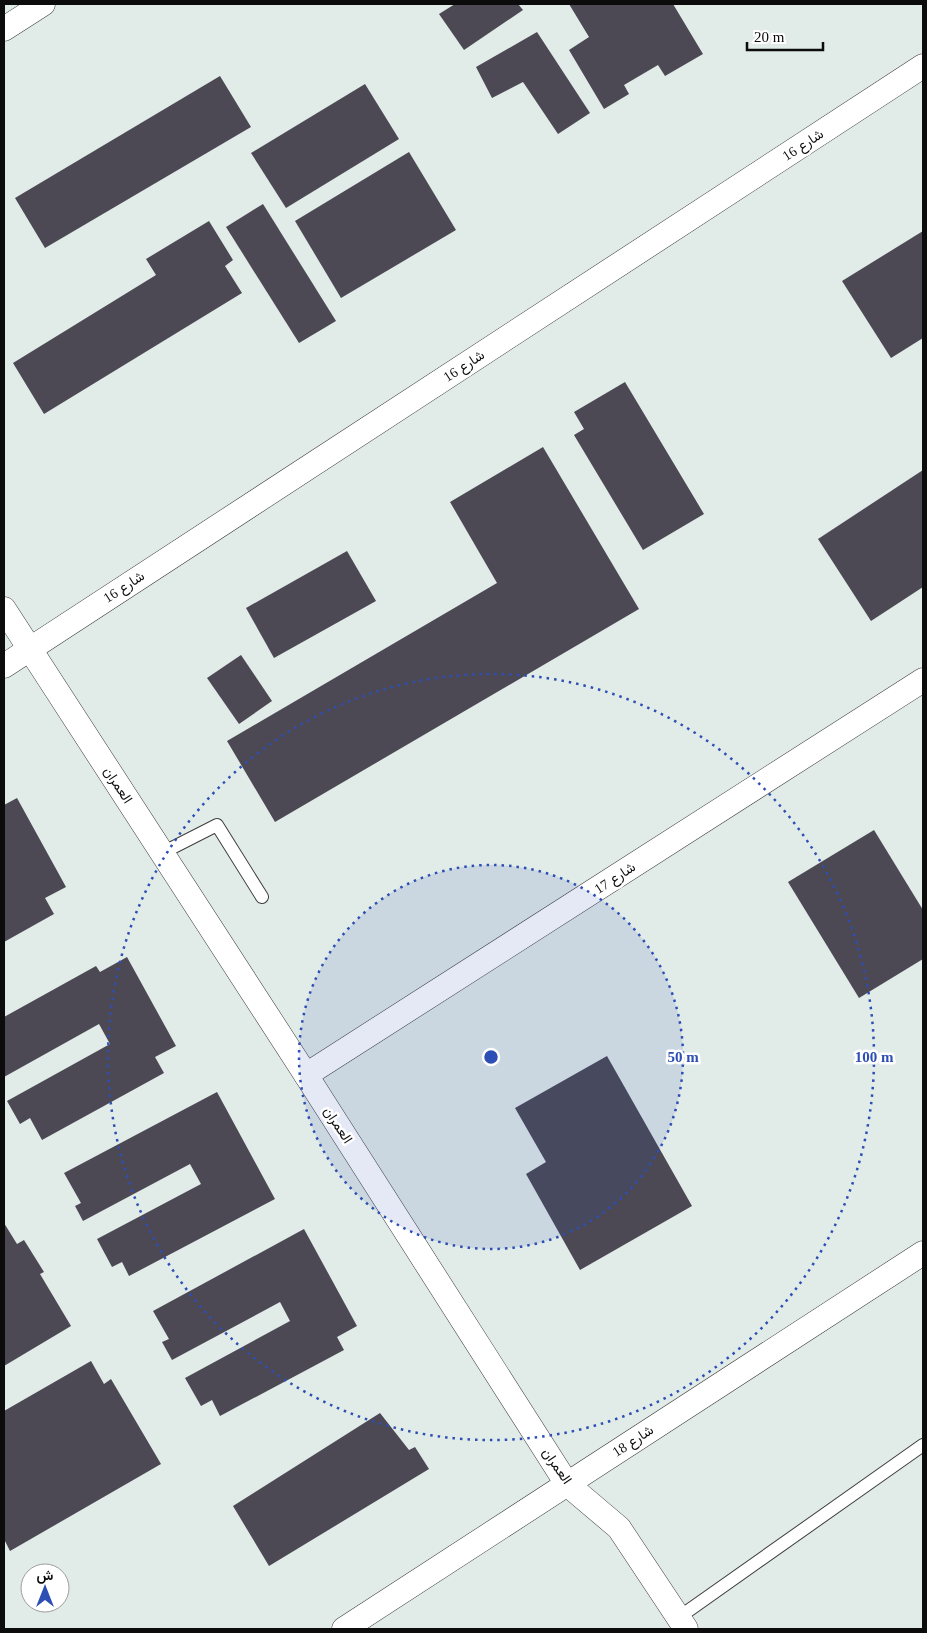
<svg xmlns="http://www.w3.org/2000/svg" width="927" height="1633" viewBox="0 0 927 1633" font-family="'Times New Roman',Vazirmatn,serif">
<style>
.industrial{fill:#e1ebe8;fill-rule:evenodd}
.building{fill:#4c4954}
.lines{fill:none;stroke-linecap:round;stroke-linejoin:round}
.lane-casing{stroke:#3f3f3f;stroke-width:14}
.street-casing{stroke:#3f3f3f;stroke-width:25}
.lane{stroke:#fff;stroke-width:12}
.street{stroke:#fff;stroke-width:24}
.ring{fill:none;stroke:#2d4eb4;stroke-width:2.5;stroke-dasharray:2.5 5}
.labels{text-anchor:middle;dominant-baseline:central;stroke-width:5;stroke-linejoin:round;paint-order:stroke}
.street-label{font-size:14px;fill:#0c0c0c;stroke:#fff}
.centre{fill:#2d4eb4;stroke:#fff;stroke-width:2.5}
.ring-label{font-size:15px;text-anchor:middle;font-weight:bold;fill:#2d4eb4;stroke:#fff;stroke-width:5;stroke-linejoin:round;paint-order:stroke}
</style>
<rect width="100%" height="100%" fill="#f7edfe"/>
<path class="industrial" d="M4 4H923V1629H4ZM30 1573H60V1603H30Z"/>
<g class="building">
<path d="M455 4H518L523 10 464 50 439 14Z"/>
<path d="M569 4H673L703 54 665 76 658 65 624 85 629 94 604 109 569 50 589 37Z"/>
<path d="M537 32 590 113 558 134 523 82 492 98 476 67Z"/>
<path d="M220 76 251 127 45 248 15 198Z"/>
<path d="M365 84 399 139 286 208 251 153Z"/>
<path d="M409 152 456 230 341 298 295 221Z"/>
<path d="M263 204 336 321 299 343 226 227Z"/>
<path d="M209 221 233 260 225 266 242 293 44 414 13 363 156 275 146 259Z"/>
<path d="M923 231V338L891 358 842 281Z"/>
<path d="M625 382 704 514 643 550 574 435 584 429 574 412Z"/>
<path d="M543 447 639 609 275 822 227 741 497 583 450 502Z"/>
<path d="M923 470V587L871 621 818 539Z"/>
<path d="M347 551 376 601 274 658 246 608Z"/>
<path d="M241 655 272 701 239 724 207 678Z"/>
<path d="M17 798 66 887 45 898 54 914 4 942V805Z"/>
<path d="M874 830 923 910V959L859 998 788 882Z"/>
<path d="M127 957 176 1046 155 1057 164 1073 42 1140 30 1118 20 1124 7 1101 110 1044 99 1024 4 1077V1017L96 966 100 972Z"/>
<path d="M607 1056 692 1206 580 1270 526 1174 546 1162 515 1108Z"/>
<path d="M217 1092 275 1199 129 1276 122 1262 112 1267 97 1239 201 1184 190 1164 83 1221 75 1206 81 1203 64 1173Z"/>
<path d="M4 1223 17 1244 24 1240 44 1272 40 1274 71 1326 4 1366Z"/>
<path d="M304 1229 357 1326 337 1337 344 1350 220 1416 212 1400 201 1406 185 1378 290 1321 280 1302 172 1360 162 1342 169 1339 153 1311Z"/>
<path d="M91 1361 104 1384 111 1379 161 1464 10 1551 4 1539V1411Z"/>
<path d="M380 1413 409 1450 415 1447 429 1469 269 1566 233 1506Z"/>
</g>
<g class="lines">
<defs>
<g id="lane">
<path d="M162 853 217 825 262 897"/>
<path d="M678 1618 923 1445"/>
</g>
<g id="street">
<path d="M4 29 43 4"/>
<path d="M4 609 306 1075 567 1484 619 1528 686 1629"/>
<path d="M4 666 923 66"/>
<path d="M306 1075 923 680"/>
<path d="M344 1629 923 1253"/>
</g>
</defs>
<use href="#lane" class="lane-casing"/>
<use href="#street" class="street-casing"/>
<use href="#lane" class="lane"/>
<use href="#street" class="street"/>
</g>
<circle cx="491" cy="1057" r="192" fill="#2d4eb4" fill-opacity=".12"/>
<g class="ring">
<circle cx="491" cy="1057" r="192"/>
<circle cx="491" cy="1057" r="383"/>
</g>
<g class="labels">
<g class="street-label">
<text transform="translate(803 145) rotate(-33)">شارع 16</text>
<text transform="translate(464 366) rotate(-33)">شارع 16</text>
<text transform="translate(124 587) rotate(-33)">شارع 16</text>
<text transform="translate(118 785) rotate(57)">العمران</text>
<text transform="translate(615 878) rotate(-33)">شارع 17</text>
<text transform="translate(338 1125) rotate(57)">العمران</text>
<text transform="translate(633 1441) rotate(-33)">شارع 18</text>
<text transform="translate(557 1466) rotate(55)">العمران</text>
</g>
</g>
<circle cx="491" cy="1057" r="8" class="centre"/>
<g class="ring-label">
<text x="683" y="1062">50 m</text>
<text x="874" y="1062">100 m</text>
</g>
<rect width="927" height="1633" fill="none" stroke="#0c0c0c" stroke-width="10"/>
<g transform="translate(45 1588)"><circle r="24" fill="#ffffff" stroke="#9e9e9e"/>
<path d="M0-4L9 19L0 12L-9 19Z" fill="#2d4eb4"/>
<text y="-8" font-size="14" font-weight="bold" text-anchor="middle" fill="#0c0c0c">ش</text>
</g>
<path d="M747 42v8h76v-8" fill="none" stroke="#0c0c0c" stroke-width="2.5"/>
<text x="754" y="42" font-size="15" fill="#0c0c0c" stroke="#ffffff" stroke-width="4" paint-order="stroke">20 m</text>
</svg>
